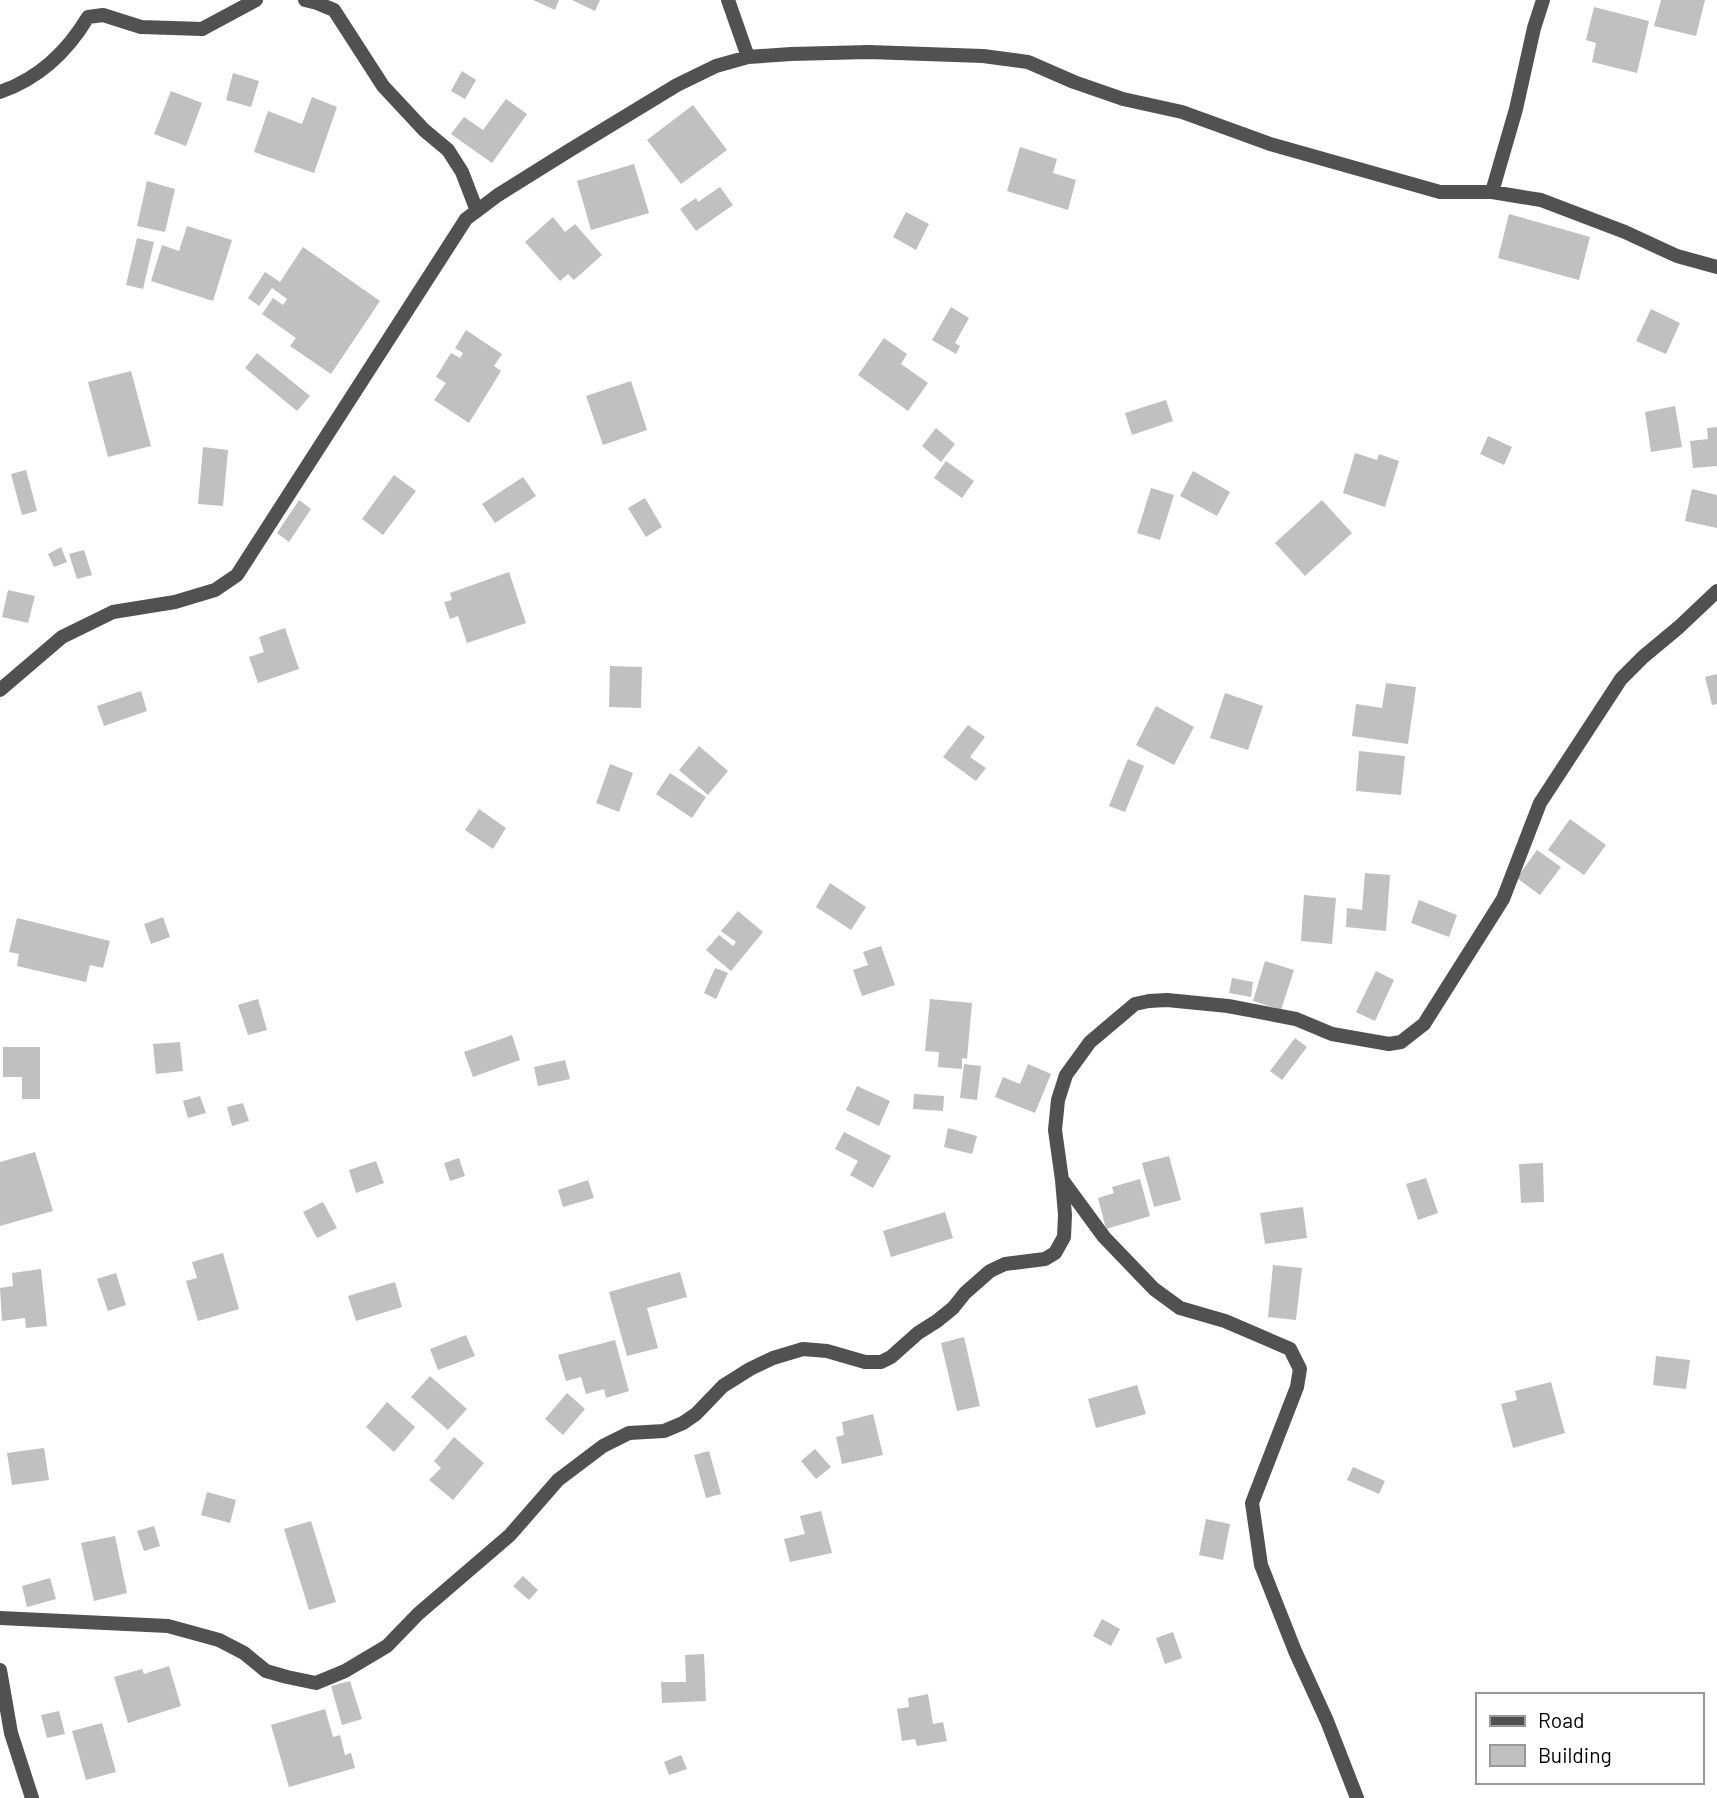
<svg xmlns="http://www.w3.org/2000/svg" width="1717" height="1798" font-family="Barlow,sans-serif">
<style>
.building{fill:#c0c0c0}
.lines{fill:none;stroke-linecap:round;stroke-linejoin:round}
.street{stroke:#515151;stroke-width:14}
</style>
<rect width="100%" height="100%" fill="#fff"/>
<path class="building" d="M533,0H559L555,10Z
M572,0H600L595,11Z
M1661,0H1705L1696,36L1654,26Z
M1594,7L1649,21L1637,73L1592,62L1596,43L1586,40Z
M462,71L476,80L465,99L451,91Z
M233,73L259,81L251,107L226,100Z
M171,91L202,103L186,146L154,134Z
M312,97L337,107L314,173L254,152L268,111L302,124Z
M506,99L527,114L492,163L451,134L464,117L483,130Z
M693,105L727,150L681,184L647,140Z
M1020,147L1057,159L1053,173L1076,180L1068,210L1007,191Z
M634,164L649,213L591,230L577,181Z
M147,181L175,189L165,232L137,226Z
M720,187L733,205L696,231L680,209L696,198L698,202Z
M906,212L929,224L916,250L893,237Z
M1509,214L1590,237L1579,280L1498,258Z
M553,217L565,232L575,224L602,255L574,280L568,274L560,281L525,242Z
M187,226L232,240L213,301L151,281L162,245L179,251Z
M137,238L154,242L143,289L126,285Z
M303,247L380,301L331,374L290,346L296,338L262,314L273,298L283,305L287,299L272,288L259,306L248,298L265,272L280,282Z
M951,307L969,318L955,343L960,346L956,354L932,340Z
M1651,309L1680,323L1666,354L1636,341Z
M466,330L502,354L494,366L501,371L469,423L434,400L446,383L436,377L451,353L460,358L463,353L455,348Z
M884,338L907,354L901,364L928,383L908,411L858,375Z
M257,353L310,396L297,411L245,368Z
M131,371L151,446L108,457L88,382Z
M631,381L647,430L603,445L586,396Z
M1166,400L1173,421L1132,435L1125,413Z
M1675,406L1682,447L1651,452L1645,412Z
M1717,427V466L1693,468L1690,441L1708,439L1707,428Z
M936,428L955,444L941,462L922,446Z
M1488,436L1512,447L1504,465L1480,454Z
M203,447L228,450L223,506L198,504Z
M1355,453L1377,460L1379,454L1399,461L1385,507L1343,493Z
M946,461L974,481L962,498L934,478Z
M26,470L37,511L22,515L11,474Z
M1193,471L1230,492L1217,516L1180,496Z
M394,475L416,491L383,535L362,519Z
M523,477L536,496L495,523L482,504Z
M1151,488L1174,495L1160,540L1137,533Z
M1692,489L1717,495V528L1685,521Z
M645,498L662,527L646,537L628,508Z
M299,500L311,509L289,542L277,533Z
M1322,500L1352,533L1305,576L1275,543Z
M61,547L67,562L54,567L48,554Z
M84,550L92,575L77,579L69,554Z
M509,572L526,623L467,643L458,616L450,619L444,602L452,600L450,593Z
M8,590L35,596L28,623L2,617Z
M285,628L299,669L258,683L249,657L264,652L259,637Z
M610,666L642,667L641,708L609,707Z
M1717,674V704L1712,705L1705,677Z
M1386,683L1416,687L1408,744L1352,736L1356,704L1382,708Z
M141,691L147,711L104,726L97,706Z
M1225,693L1263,706L1248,750L1210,738Z
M1156,706L1194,727L1174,765L1136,745Z
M968,725L985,737L970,757L986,768L976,781L943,757Z
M699,746L728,771L708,795L679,770Z
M1359,751L1405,756L1401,795L1356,791Z
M1128,759L1144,766L1125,812L1109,806Z
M610,764L633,773L619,812L596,803Z
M670,773L706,797L692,818L656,794Z
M479,809L506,828L493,849L465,830Z
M1570,819L1606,845L1584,875L1548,850Z
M1537,850L1561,867L1540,895L1517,878Z
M1365,873L1390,875L1386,931L1346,927L1347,908L1362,910Z
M830,883L866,907L851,930L816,907Z
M1304,895L1336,898L1332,944L1301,941Z
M1419,900L1457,915L1449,937L1411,923Z
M738,911L763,932L731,971L706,950L719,935L733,946L736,942L721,931Z
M163,917L170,937L151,944L144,924Z
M17,918L110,941L103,968L90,965L86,982L17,966L19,954L9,952Z
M881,946L895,985L862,996L853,970L868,965L863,952Z
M1265,961L1294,970L1281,1010L1253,1001Z
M715,968L728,973L716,999L704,993Z
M1376,971L1394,980L1375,1021L1356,1012Z
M1232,978L1253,982L1251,997L1229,993Z
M258,999L267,1030L248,1035L238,1005Z
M930,999L972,1003L967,1059L962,1058V1069L938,1067L939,1052L925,1051Z
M512,1035L520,1060L473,1077L464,1052Z
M1295,1038L1307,1047L1282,1080L1270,1071Z
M180,1042L183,1071L156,1074L153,1044Z
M3,1047H40V1099H22V1077H3Z
M565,1060L570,1079L538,1086L534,1067Z
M964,1064L981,1066L977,1100L960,1098Z
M1028,1064L1051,1074L1035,1113L995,1097L1003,1077L1020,1084Z
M857,1086L890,1101L879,1126L846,1110Z
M914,1094L944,1096L943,1111L913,1109Z
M200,1096L206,1113L188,1118L183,1101Z
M243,1103L249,1121L232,1126L227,1107Z
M948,1128L977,1136L972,1154L944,1147Z
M844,1132L891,1156L873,1188L850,1175L858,1161L835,1149Z
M35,1152L53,1211L0,1226V1162Z
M1169,1156L1181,1200L1154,1207L1142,1163Z
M459,1158L465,1176L450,1181L444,1163Z
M376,1161L384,1183L356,1193L349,1170Z
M1543,1163L1544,1202L1521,1203L1519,1164Z
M1426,1178L1438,1213L1418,1220L1406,1184Z
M1140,1179L1150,1216L1106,1229L1098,1198L1114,1193L1112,1187Z
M588,1180L594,1198L563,1207L558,1190Z
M323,1202L337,1228L317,1238L303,1212Z
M1303,1207L1307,1238L1265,1244L1260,1213Z
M945,1212L953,1238L891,1257L883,1231Z
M223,1253L239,1309L198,1321L186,1281L197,1278L192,1262Z
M1273,1265L1302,1268L1296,1320L1268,1317Z
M41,1269L47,1326L26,1328L25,1318L2,1321L0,1288L13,1286L12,1273Z
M680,1272L687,1297L647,1308L658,1348L627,1356L609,1292Z
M116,1273L126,1305L108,1311L97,1279Z
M395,1282L402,1307L356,1321L348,1296Z
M466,1335L475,1356L438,1370L430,1349Z
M964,1337L980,1406L957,1411L941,1343Z
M615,1340L629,1391L606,1398L604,1389L586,1394L581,1377L566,1381L558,1355Z
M1656,1356L1690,1360L1686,1389L1653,1385Z
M430,1376L467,1409L448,1430L411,1397Z
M1551,1382L1565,1433L1513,1448L1501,1404L1517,1400L1515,1391Z
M1137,1385L1146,1414L1096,1428L1088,1399Z
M567,1393L585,1409L563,1435L545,1419Z
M387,1402L415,1427L394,1452L366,1427Z
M873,1414L883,1455L842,1464L836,1437L844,1435L842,1422Z
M454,1437L484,1463L453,1500L429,1480L441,1468L434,1461Z
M44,1448L49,1480L12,1485L7,1453Z
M815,1449L831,1467L816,1479L801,1461Z
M709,1451L721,1494L706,1498L694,1455Z
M1353,1467L1385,1481L1379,1494L1347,1480Z
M207,1492L236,1500L230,1523L201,1515Z
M821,1511L832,1553L790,1562L784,1539L805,1534L800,1516Z
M1206,1519L1230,1524L1223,1560L1199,1555Z
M311,1521L336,1602L309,1610L284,1529Z
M154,1526L160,1546L144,1551L137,1531Z
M115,1536L127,1593L94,1601L81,1543Z
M523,1576L538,1590L529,1600L513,1586Z
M50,1578L56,1599L27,1607L22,1586Z
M1102,1619L1120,1629L1111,1646L1093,1636Z
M1173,1632L1182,1658L1165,1664L1156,1638Z
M704,1654L706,1701L662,1703L661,1682H686L685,1655Z
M169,1666L181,1706L128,1723L114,1677L142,1669L144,1674Z
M350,1681L362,1719L342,1725L331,1686Z
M928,1694L933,1724L943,1722L947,1741L917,1746L915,1739L902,1741L897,1709L909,1707L908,1698Z
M325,1709L333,1737L340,1735L345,1755L351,1753L355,1768L289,1787L271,1725Z
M59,1711L65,1734L47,1738L41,1715Z
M102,1723L116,1772L86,1780L72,1731Z
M681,1755L687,1769L669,1775L664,1762Z"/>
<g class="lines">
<path class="street" d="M305,0L317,3L334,10L383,86L424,130L448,150L462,172L477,211
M728,0L748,57
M0,92C38,79 67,52 88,17L103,15L141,27L202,29L256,0
M1492,192L1516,109L1534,28L1543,0
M0,690L62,637L113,612L175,602L215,590L237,575L466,219L498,195L570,150L677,85L716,66L748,57L791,54L869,52L983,56L1028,62L1074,82L1123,99L1182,112L1270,144L1440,192H1492L1541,200L1625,232L1677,256L1717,267
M1063,1181L1104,1237L1154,1289L1180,1308L1225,1321L1290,1349L1300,1369L1297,1387L1252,1503L1261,1565L1295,1651L1327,1721L1357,1798
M0,1618L168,1626L219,1640L244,1653L266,1671L287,1677L316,1683L345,1671L387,1646L418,1614L510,1535L558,1480L603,1446L629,1433L664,1431L683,1423L696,1414L723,1386L750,1369L773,1358L803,1349L827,1351L865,1362H881L891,1357L918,1333L937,1321L953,1308L965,1293L990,1271L1005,1264L1045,1259L1055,1253L1064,1237L1065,1215L1062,1180L1055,1130L1058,1100L1066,1075L1090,1042L1135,1004L1149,1001L1167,1000L1228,1006L1296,1019L1332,1034L1389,1044L1401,1042L1424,1024L1503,899L1540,803L1621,679L1643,657L1679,627L1717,591
M0,1670L11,1733L32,1798"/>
</g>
<rect x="1476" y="1693" width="228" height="91" fill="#ffffff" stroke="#999999" stroke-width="2"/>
<rect x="1490" y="1716" width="35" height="10" fill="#515151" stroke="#999999" stroke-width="2"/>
<text x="1538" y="1728" font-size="21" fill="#000000">Road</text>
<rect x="1490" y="1745" width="35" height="21" fill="#c0c0c0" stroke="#999999" stroke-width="2"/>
<text x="1538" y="1763" font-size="21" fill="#000000">Building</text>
</svg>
